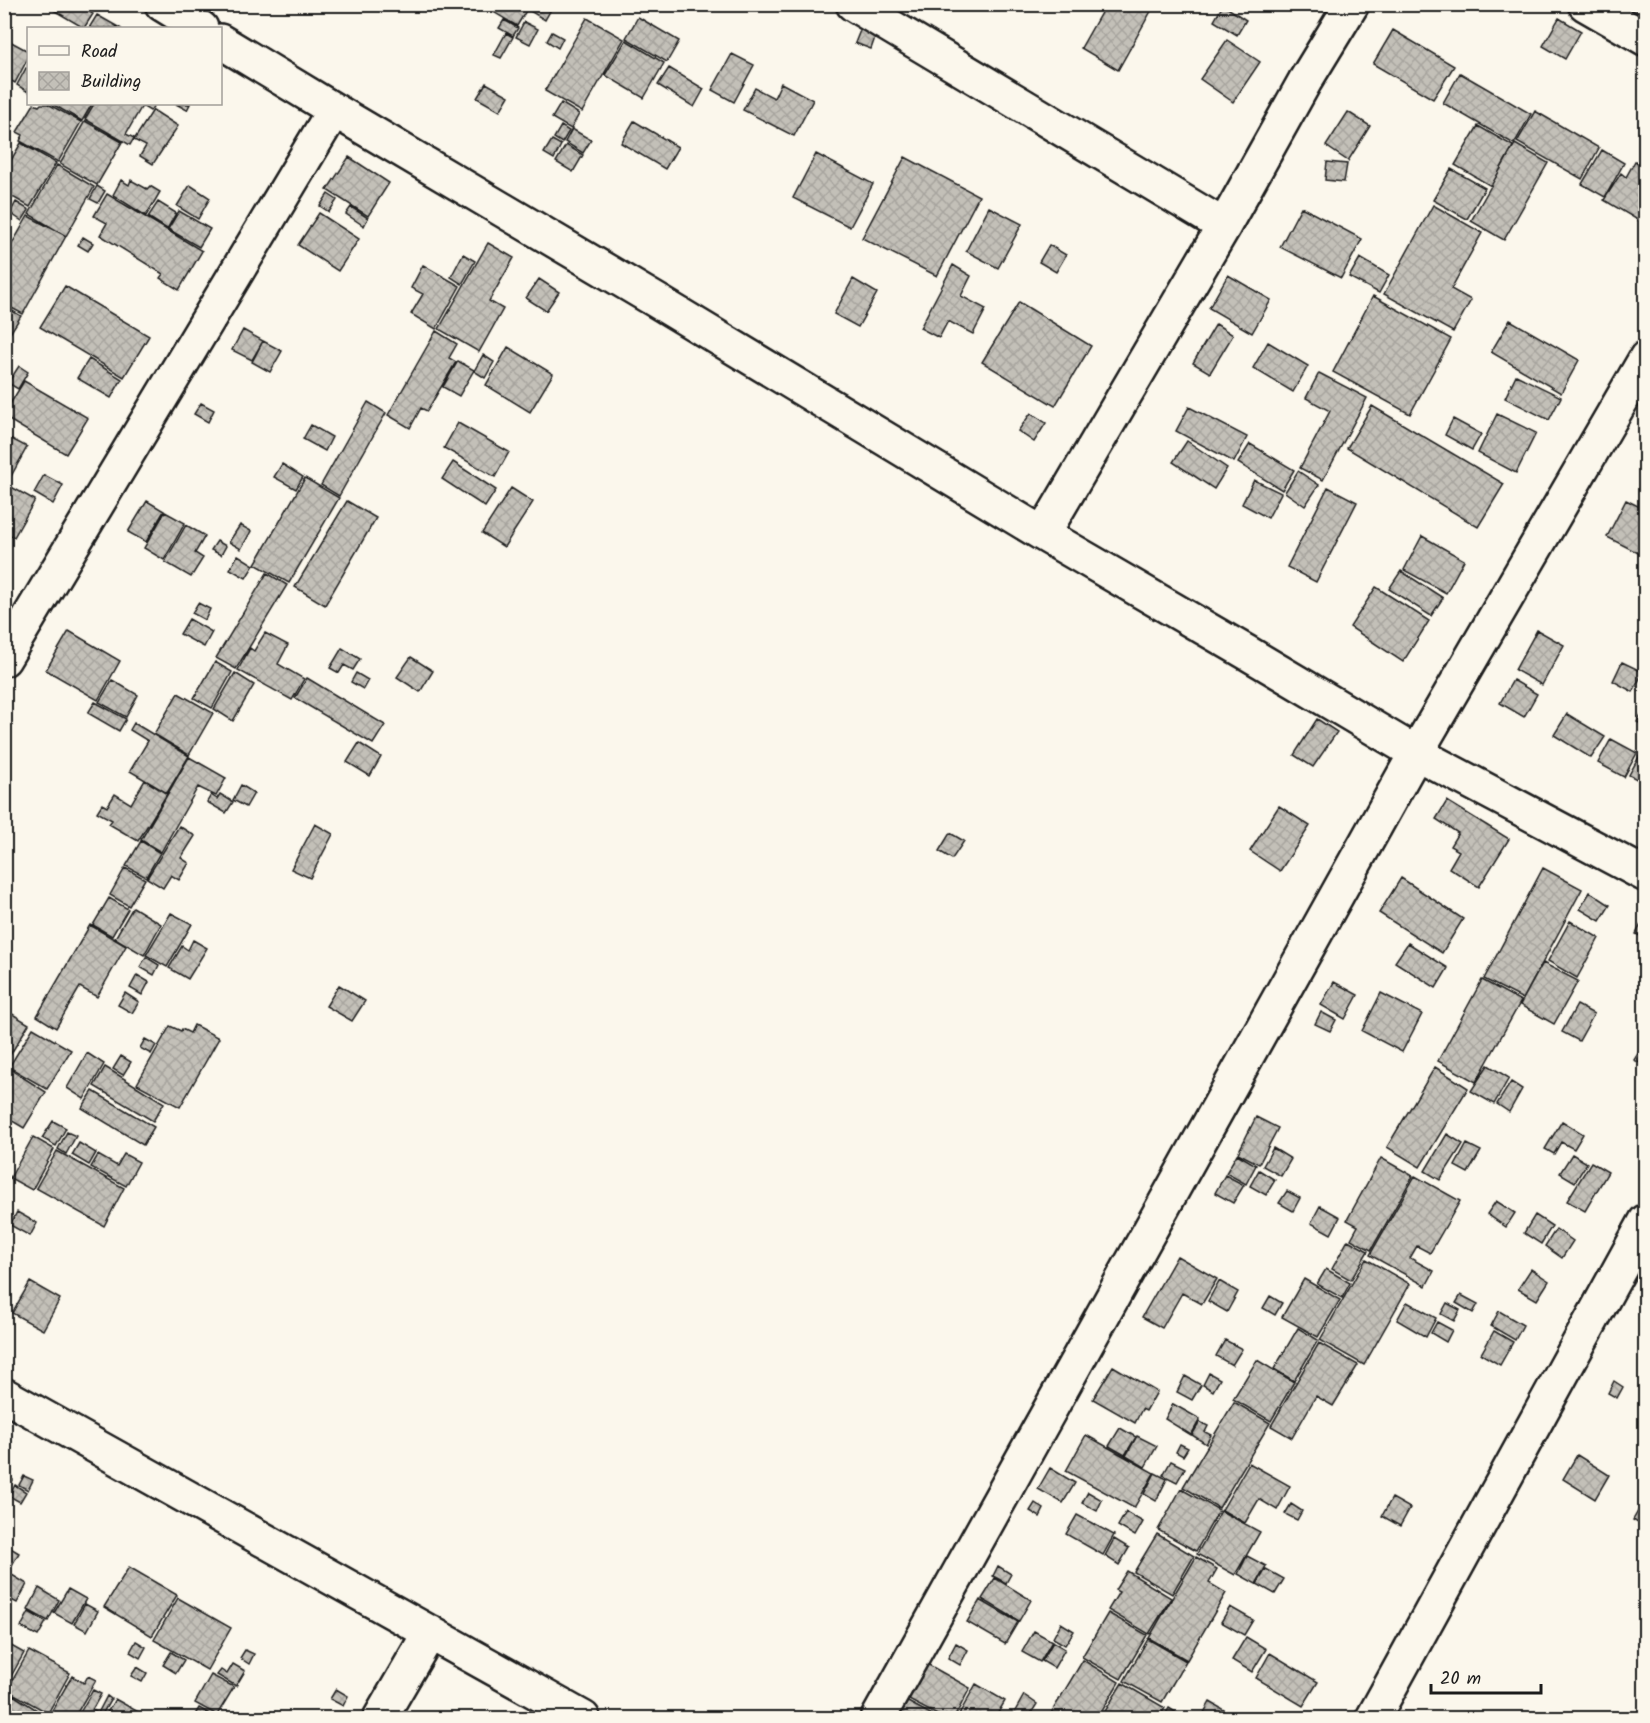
<svg xmlns="http://www.w3.org/2000/svg" width="1650" height="1723" font-family="Kalam,sans-serif">
<style>
.lines{fill:none;stroke-linecap:round;stroke-linejoin:round}
.stream{stroke:#74726e;stroke-width:10}
.building{fill:url(#building-cross-hatch);stroke:#1c1c1c;stroke-width:1.5}
.street-casing{stroke:#1c1c1c;stroke-width:38}
.street{stroke:#fbf7ec;stroke-width:33}
</style>
<defs>
<pattern id="building-cross-hatch" width="8" height="8" patternUnits="userSpaceOnUse" patternTransform="scale(1.5)"><rect width="8" height="8" fill="#c3c0b8"/><path d="M0 0l8 8M0 8l8-8" fill="none" stroke="#a7a49e"/></pattern>
</defs>
<rect width="100%" height="100%" fill="#fbf7ec"/>
<filter id="ink" filterUnits="userSpaceOnUse"><feTurbulence type="fractalNoise" baseFrequency=".0167" numOctaves="2"/><feDisplacementMap in="SourceGraphic" scale="12" xChannelSelector="R" yChannelSelector="G"/><feConvolveMatrix kernelMatrix="1 2 1 2 8 2 1 2 1" color-interpolation-filters="sRGB"/></filter>
<g filter="url(#ink)">
<g class="lines">
<path class="stream" d="M1629,4L1646,14"/>
</g>
<path class="building" d="M43,4H77L93,14L84,28Z
M480,4H530L517,26Z
M534,4H554L545,20L530,11Z
M1106,4H1155L1118,70L1081,48Z
M1223,5L1246,20L1237,35L1214,21Z
M97,15L120,28H89Z
M638,17L679,41L667,62L626,38Z
M587,18L624,39L582,112L545,91Z
M1559,18L1581,31L1565,59L1543,46Z
M504,20L518,28L513,36L499,28Z
M524,22L538,29L530,44L516,37Z
M863,23L878,29L871,49L855,43Z
M1393,30L1454,66L1433,99L1373,64Z
M552,32L563,38L558,48L547,41Z
M506,33L513,37L501,58L494,55Z
M4,38L28,51V58L15,83L4,77Z
M626,40L664,63L644,98L605,75Z
M1227,40L1260,62L1233,102L1200,79Z
M732,54L754,65L734,102L712,90Z
M26,68L28,69V92L17,85Z
M669,68L704,89L694,107L658,85Z
M1460,73L1531,114L1514,144L1443,103Z
M486,83L509,96L500,111L477,98Z
M781,83L813,100L794,136L743,110L755,88L774,98Z
M561,103L579,114L571,129L552,118Z
M34,104L39,106L41,104H48L81,122L58,162L20,141L23,135L17,132Z
M52,104H92L82,121Z
M94,104H155L150,111L142,106L126,134L134,138L130,145L85,119Z
M176,104H190L187,110Z
M153,110L178,126L153,164L140,156L146,146L134,140Z
M1535,111L1599,148L1582,179L1517,142Z
M1348,112L1370,126L1348,161L1326,146Z
M85,121L122,142L97,185L60,164Z
M634,121L678,147L665,169L621,143Z
M561,126L569,131L562,143L554,138Z
M1478,126L1513,146L1491,186L1455,165Z
M572,129L591,140L583,153L565,142Z
M552,140L561,145L554,159L544,153Z
M21,143L56,163L30,207L4,192V172Z
M1515,144L1548,163L1504,240L1471,221Z
M566,145L583,155L573,172L556,162Z
M1602,150L1624,163L1605,197L1582,184Z
M816,154L873,184L850,227L793,198Z
M349,157L389,183L368,216L327,190Z
M905,157L979,196L937,276L862,238Z
M1635,161L1646,168V225L1604,200L1621,173L1626,177Z
M1327,162L1347,164L1344,182L1325,180Z
M57,165L94,187L66,236L29,214Z
M1451,169L1485,188L1467,219L1433,200Z
M121,180L129,185L131,180L147,189L150,186L160,192L146,216L113,195Z
M190,185L210,198L198,219L177,206Z
M97,186L105,191L98,203L90,199Z
M107,194L202,251L179,290L160,278L163,274L100,235L107,223L94,216Z
M328,194L337,200L329,212L320,206Z
M16,202L29,210L22,221L10,213Z
M158,202L176,213L167,229L148,217Z
M1433,205L1482,233L1451,289L1471,300L1453,332L1384,294Z
M351,207L368,218L364,226L346,214Z
M989,207L1022,224L998,268L966,251Z
M1301,207L1362,239L1341,278L1280,247Z
M179,211L210,229L199,247L168,229Z
M319,213L359,239L338,271L298,245Z
M28,216L66,236L23,314L4,304V258Z
M83,237L93,243L88,251L78,245Z
M488,243L514,258L489,301L503,309L479,352L439,329Z
M1049,245L1066,255L1056,272L1039,262Z
M463,254L475,261L462,284L451,277Z
M1360,258L1389,275L1379,293L1349,277Z
M423,265L460,286L436,329L411,314L423,294L411,288Z
M953,265L971,276L961,296L986,309L973,334L948,321L939,338L920,328Z
M1228,275L1271,300L1252,333L1209,308Z
M539,279L559,292L546,311L526,298Z
M853,279L877,293L858,327L834,314Z
M65,286L149,336L124,377L40,327Z
M1373,296L1451,339L1410,414L1333,372Z
M1019,302L1091,346L1055,406L982,362Z
M4,306L21,316L4,343Z
M1510,320L1579,360L1561,393L1491,352Z
M1216,324L1233,335L1210,373L1193,363Z
M243,330L263,341L252,360L232,350Z
M436,331L457,344L449,358L456,362L427,411L421,408L410,428L388,415Z
M263,341L282,351L270,372L252,362Z
M1268,342L1308,366L1293,392L1253,368Z
M508,347L553,374L530,412L486,385Z
M483,355L494,362L485,378L474,371Z
M89,359L122,379L111,398L77,378Z
M458,361L474,370L459,396L443,387Z
M19,366L28,372L18,389L8,383Z
M1319,373L1367,398L1323,480L1300,468L1330,411L1306,398Z
M1516,375L1561,397L1549,420L1505,398Z
M24,381L88,418L66,454L4,417V414Z
M4,397L10,400L4,410Z
M368,402L386,413L339,496L321,485Z
M201,403L214,410L208,422L194,414Z
M1372,406L1504,484L1478,527L1347,448Z
M1189,407L1247,437L1234,462L1176,431Z
M1031,413L1046,423L1034,442L1018,431Z
M1497,414L1536,433L1516,473L1478,453Z
M1453,419L1481,434L1472,450L1445,435Z
M458,423L509,452L495,477L444,448Z
M311,425L332,437L325,451L303,439Z
M4,435L27,447L10,478L4,475Z
M1187,441L1227,468L1214,489L1173,462Z
M1250,444L1294,470L1282,490L1238,463Z
M453,462L496,490L485,507L442,479Z
M282,464L303,477L296,489L274,477Z
M1298,471L1319,485L1305,506L1285,492Z
M44,475L63,485L53,504L34,493Z
M305,478L339,498L289,583L255,564Z
M1254,480L1281,493L1268,518L1242,504Z
M4,483L35,500L14,537L4,532Z
M1328,487L1357,502L1316,582L1287,567Z
M511,488L533,502L504,547L482,533Z
M1626,500L1646,510V557L1607,537Z
M147,501L164,511L146,542L128,532Z
M347,501L376,518L325,605L295,587Z
M165,512L185,523L164,560L144,548Z
M186,525L205,536L195,553L203,558L191,577L165,562Z
M240,525L251,531L241,549L229,542Z
M1422,536L1464,560L1446,593L1404,570Z
M217,541L226,546L221,555L211,550Z
M238,555L254,565L246,578L230,569Z
M1401,571L1443,598L1431,616L1389,589Z
M267,573L287,585L236,669L216,658Z
M1376,587L1429,621L1403,662L1350,627Z
M198,603L210,609L205,620L192,613Z
M189,619L212,632L204,647L180,634Z
M1537,630L1564,645L1542,685L1515,670Z
M69,631L120,661L98,700L46,670Z
M265,633L288,645L278,664L304,679L292,700L238,670L250,648L254,651Z
M342,648L360,659L353,670L344,665L339,673L330,668Z
M411,657L433,671L420,692L397,677Z
M215,662L232,672L212,708L194,698Z
M1622,662L1643,672L1633,692L1613,681Z
M235,673L254,685L233,721L214,709Z
M356,673L368,680L363,689L351,682Z
M307,678L385,725L373,744L295,698Z
M112,680L138,695L126,717L99,702Z
M1513,680L1537,694L1524,717L1500,703Z
M178,693L213,713L189,755L154,734Z
M95,702L126,719L119,731L88,713Z
M1646,705V727L1637,722Z
M1567,714L1605,737L1591,758L1554,735Z
M1317,719L1337,732L1313,767L1294,755Z
M134,723L189,756L167,793L130,771L148,741L130,730Z
M1611,739L1637,753L1624,777L1598,763Z
M359,743L381,757L370,776L347,762Z
M1646,744V784L1629,775Z
M189,757L226,778L216,796L198,787L161,852L141,840Z
M145,780L167,794L138,841L109,824L112,820L97,812L102,804L107,807L115,794L131,804Z
M241,785L254,793L246,807L233,800Z
M220,794L233,802L226,813L207,802L211,795L217,799Z
M1447,801L1509,839L1479,887L1449,868L1459,851L1450,846L1458,833L1436,819Z
M1279,806L1310,826L1280,871L1250,851Z
M315,824L333,834L310,878L291,869Z
M179,826L195,836L181,858L189,863L179,880L171,875L163,888L147,878Z
M950,833L964,841L952,859L939,851Z
M141,841L160,853L146,877L126,866Z
M125,868L145,879L129,906L110,895Z
M1543,868L1582,889L1523,999L1484,979Z
M1401,878L1463,919L1442,953L1379,913Z
M1590,892L1610,905L1600,921L1580,909Z
M109,898L128,909L112,936L93,925Z
M133,907L161,924L144,955L115,938Z
M171,913L192,924L167,967L146,955Z
M1646,915V939L1636,934Z
M1570,921L1599,938L1577,978L1548,961Z
M90,925L126,946L97,997L80,987L56,1028L37,1016Z
M193,940L207,948L188,979L169,968L182,946L188,950Z
M1408,943L1448,968L1436,988L1395,962Z
M146,957L159,965L154,975L140,967Z
M1543,963L1578,981L1554,1024L1520,1005Z
M137,975L149,982L142,995L130,988Z
M1482,980L1521,1001L1476,1082L1438,1061Z
M1334,982L1358,995L1345,1019L1321,1005Z
M339,985L365,1001L352,1021L326,1006Z
M125,993L139,1002L132,1013L118,1005Z
M1381,993L1422,1014L1402,1052L1362,1031Z
M1577,1005L1594,1014L1579,1041L1562,1032Z
M4,1009L29,1024L4,1065Z
M1321,1012L1336,1020L1330,1031L1315,1024Z
M194,1025L219,1038L180,1107L137,1084L170,1026L181,1031L182,1029L190,1033Z
M33,1028L71,1050L47,1089L9,1067Z
M145,1039L156,1045L151,1054L140,1048Z
M1646,1041V1066L1634,1060Z
M87,1053L104,1064L84,1099L67,1088Z
M121,1056L131,1062L123,1075L113,1069Z
M1488,1065L1509,1078L1494,1104L1471,1091Z
M105,1067L164,1103L153,1121L94,1086Z
M1435,1067L1468,1088L1420,1167L1387,1147Z
M8,1068L46,1092L24,1128L4,1116V1074Z
M1511,1082L1522,1089L1509,1112L1497,1104Z
M93,1091L154,1127L143,1145L82,1108Z
M1256,1117L1278,1128L1259,1164L1238,1153Z
M53,1121L66,1128L56,1146L42,1138Z
M1562,1121L1583,1134L1574,1149L1561,1142L1554,1154L1545,1149Z
M67,1132L76,1136L66,1154L58,1149Z
M1447,1134L1463,1144L1440,1180L1425,1171Z
M33,1137L54,1149L32,1190L10,1178Z
M79,1143L96,1153L89,1165L72,1155Z
M1467,1144L1481,1151L1468,1173L1455,1166Z
M1273,1148L1291,1159L1281,1176L1263,1166Z
M57,1151L124,1188L104,1226L36,1188Z
M124,1154L139,1162L126,1186L91,1167L98,1155L117,1166Z
M1237,1154L1256,1165L1246,1184L1226,1173Z
M1572,1154L1587,1163L1575,1182L1560,1173Z
M1381,1158L1413,1176L1371,1250L1351,1239L1358,1226L1347,1220Z
M1591,1162L1608,1172L1585,1211L1567,1201Z
M1259,1170L1275,1180L1266,1195L1250,1186Z
M1225,1175L1244,1185L1233,1203L1215,1193Z
M1415,1176L1460,1201L1430,1253L1417,1246L1410,1258L1434,1271L1426,1286L1370,1255Z
M1287,1191L1300,1198L1293,1211L1279,1203Z
M1496,1201L1515,1213L1506,1227L1487,1214Z
M1320,1206L1340,1217L1331,1234L1311,1223Z
M17,1212L37,1223L30,1236L10,1225Z
M1535,1215L1552,1226L1541,1244L1524,1233Z
M1556,1229L1573,1241L1562,1258L1545,1246Z
M1348,1240L1368,1251L1351,1280L1332,1269Z
M1177,1256L1217,1279L1202,1304L1182,1293L1162,1328L1142,1317Z
M1366,1259L1410,1284L1364,1365L1320,1340Z
M1326,1269L1350,1283L1342,1298L1317,1284Z
M1531,1269L1549,1281L1537,1300L1518,1289Z
M1304,1279L1340,1300L1318,1337L1282,1317Z
M1219,1281L1238,1292L1227,1312L1208,1301Z
M30,1282L60,1299L43,1330L12,1313Z
M1461,1295L1478,1304L1473,1313L1456,1303Z
M1270,1296L1282,1303L1275,1315L1263,1308Z
M1407,1302L1436,1318L1426,1337L1397,1320Z
M1447,1303L1460,1310L1454,1321L1441,1314Z
M1499,1311L1523,1325L1515,1340L1491,1326Z
M1437,1322L1452,1330L1446,1342L1431,1333Z
M1298,1328L1318,1340L1294,1381L1274,1369Z
M1494,1331L1513,1342L1500,1365L1481,1354Z
M1225,1340L1242,1349L1232,1365L1216,1356Z
M1319,1343L1358,1365L1333,1406L1316,1396L1292,1438L1271,1426Z
M1257,1360L1294,1382L1271,1421L1233,1399Z
M1113,1366L1157,1392L1146,1411L1142,1409L1135,1423L1093,1399Z
M1209,1373L1220,1379L1213,1391L1203,1385Z
M1185,1376L1201,1385L1192,1400L1177,1392Z
M1614,1381L1623,1387L1617,1398L1608,1393Z
M1234,1402L1270,1423L1219,1508L1183,1487Z
M1173,1404L1200,1419L1191,1435L1165,1419Z
M1200,1422L1208,1426L1205,1432L1211,1435L1206,1444L1192,1435Z
M1120,1428L1136,1437L1125,1455L1109,1446Z
M1086,1435L1154,1473L1134,1508L1066,1471Z
M1137,1436L1157,1446L1145,1467L1126,1456Z
M1180,1444L1188,1448L1183,1456L1176,1452Z
M1577,1455L1609,1475L1595,1499L1563,1479Z
M1171,1461L1185,1468L1177,1482L1163,1475Z
M1249,1463L1290,1486L1277,1510L1259,1499L1245,1523L1222,1510Z
M1050,1468L1075,1483L1063,1503L1038,1489Z
M1155,1473L1167,1479L1156,1501L1144,1494Z
M4,1475L13,1480L4,1496Z
M24,1476L33,1480L28,1490L19,1485Z
M15,1485L26,1492L20,1502L9,1496Z
M1181,1489L1219,1510L1196,1551L1158,1530Z
M1088,1492L1102,1500L1097,1511L1082,1503Z
M1392,1498L1410,1508L1400,1526L1382,1516Z
M1035,1503L1044,1509L1040,1517L1030,1511Z
M1291,1504L1302,1511L1297,1520L1285,1514Z
M1641,1506L1646,1509V1522L1643,1526L1633,1520Z
M1221,1511L1260,1532L1235,1575L1197,1554Z
M1126,1512L1143,1522L1135,1536L1118,1526Z
M1077,1515L1114,1535L1103,1555L1066,1534Z
M1157,1534L1194,1556L1172,1594L1134,1572Z
M1114,1539L1129,1548L1119,1565L1105,1556Z
M4,1544L19,1553L9,1570L4,1568Z
M1247,1556L1266,1566L1256,1584L1238,1574Z
M1196,1557L1217,1569L1209,1583L1226,1593L1187,1660L1149,1638Z
M998,1566L1011,1574L1006,1583L993,1576Z
M129,1567L177,1595L152,1636L104,1607Z
M1266,1569L1284,1579L1275,1594L1257,1584Z
M1127,1571L1171,1598L1149,1634L1108,1610L1119,1592L1115,1590Z
M7,1572L27,1584L17,1603L4,1596V1577Z
M995,1578L1031,1600L1019,1621L982,1599Z
M39,1588L59,1600L48,1621L28,1610Z
M68,1589L86,1599L72,1623L54,1613Z
M178,1598L231,1628L207,1670L154,1640Z
M980,1600L1018,1622L1005,1644L967,1622Z
M85,1604L98,1611L87,1631L74,1624Z
M1230,1607L1253,1620L1244,1635L1221,1622Z
M29,1612L46,1622L38,1636L21,1627Z
M1108,1613L1147,1635L1121,1679L1082,1657Z
M1061,1623L1074,1631L1065,1645L1053,1638Z
M1034,1631L1052,1641L1040,1662L1022,1652Z
M1246,1637L1266,1649L1252,1672L1232,1660Z
M1148,1639L1186,1661L1162,1702L1124,1681Z
M136,1641L146,1647L140,1658L130,1652Z
M4,1642L24,1653L5,1687H4Z
M1053,1642L1065,1649L1054,1668L1042,1661Z
M956,1643L968,1650L960,1665L948,1658Z
M245,1650L254,1654L249,1664L240,1658Z
M29,1651L70,1673L48,1713L7,1690Z
M171,1652L184,1660L176,1673L163,1665Z
M1270,1653L1318,1682L1303,1706L1256,1678Z
M1083,1660L1119,1682L1098,1718H1048Z
M233,1664L245,1671L236,1686L217,1675L221,1670L227,1674Z
M927,1664L970,1688L954,1718H943L907,1699Z
M137,1667L147,1673L142,1682L131,1676Z
M211,1675L234,1687L217,1715L195,1703Z
M72,1676L84,1683L88,1676L96,1680L74,1718H58L50,1714Z
M1122,1683L1165,1708L1159,1718H1101Z
M976,1684L1005,1701L995,1718H957Z
M336,1689L348,1696L343,1706L330,1699Z
M5,1690L45,1715L43,1718H4Z
M93,1690L101,1694L92,1710L98,1713L107,1696L111,1699L100,1718H77Z
M1024,1695L1037,1704L1028,1718H1022L1014,1713Z
M115,1699L149,1718H104Z
M906,1701L938,1718H901L898,1717Z
M1210,1702L1224,1710L1219,1718H1201Z
M199,1708L215,1717V1718H193Z
M1169,1708L1180,1715L1178,1718H1170L1165,1715Z"/>
<g class="lines">
<g class="street-casing">
<path id="street" d="M162,4L201,28
M853,4L1224,226
M1585,4L1646,39
M220,41L334,110L657,301L1043,534L1246,652L1416,753L1646,875
M1043,534L1224,226L1305,81L1352,4
M4,659L334,110
M4,1395L583,1718
M380,1718L430,1632
M878,1718L1416,753L1646,358
M1373,1718L1646,1221"/>
</g>
<use href="#street" class="street"/>
</g>
</g>
<rect width="1650" height="1723" fill="none" stroke="#fbf7ec" stroke-width="24"/>
<rect x="12" y="12" width="1626" height="1699" fill="none" stroke="#1c1c1c" stroke-width="2" filter="url(#ink)"/>
<rect x="27" y="27" width="195" height="78" fill="#fbf7ec" stroke="#a29f99" stroke-width="1.5"/>
<rect x="39" y="46" width="30" height="9" fill="#fbf7ec" stroke="#a29f99" stroke-width="1.5"/>
<text x="81" y="57" font-size="18" fill="#1c1c1c">Road</text>
<rect x="39" y="72" width="30" height="18" fill="url(#building-cross-hatch)" stroke="#a29f99" stroke-width="1.5"/>
<text x="81" y="87" font-size="18" fill="#1c1c1c">Building</text>
<path d="M1431 1684v9h110v-9" fill="none" stroke="#1c1c1c" stroke-width="3"/>
<text x="1440" y="1684" font-size="18" fill="#1c1c1c" stroke="#fbf7ec" stroke-width="4.5" paint-order="stroke">20 m</text>
</svg>
